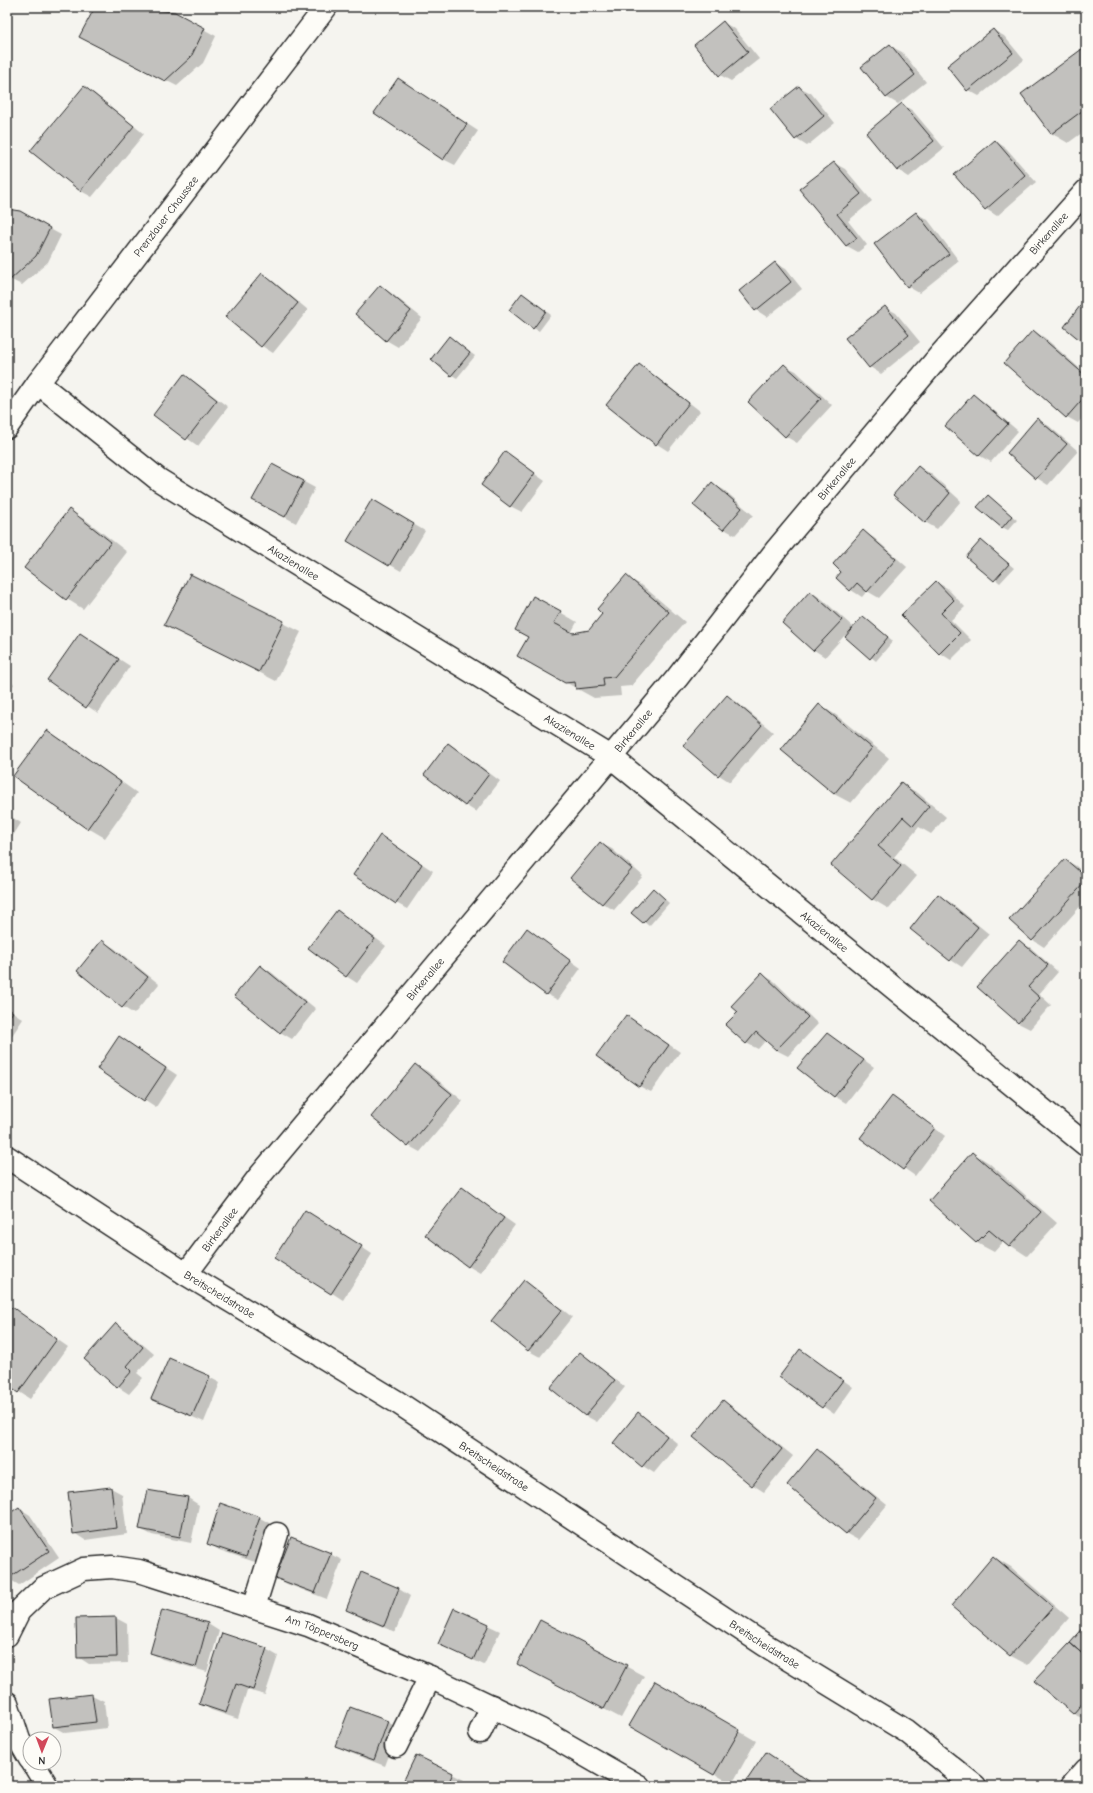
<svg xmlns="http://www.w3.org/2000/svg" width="1093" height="1793" font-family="'Comic Neue',sans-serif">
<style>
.shadow{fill:#0003}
.building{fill:#c2c1be;stroke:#2b2b2b}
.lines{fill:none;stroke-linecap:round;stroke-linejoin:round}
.minor-casing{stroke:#2b2b2b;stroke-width:25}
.major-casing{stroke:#2b2b2b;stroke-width:25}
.minor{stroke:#fdfcf7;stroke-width:22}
.major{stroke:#fdfcf7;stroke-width:22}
.labels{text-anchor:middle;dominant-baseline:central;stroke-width:3;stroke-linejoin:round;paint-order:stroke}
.street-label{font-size:11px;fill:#2b2b2b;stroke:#fdfcf7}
</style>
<rect width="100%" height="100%" fill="#f5f4ef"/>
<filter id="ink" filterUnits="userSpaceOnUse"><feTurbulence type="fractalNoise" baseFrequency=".025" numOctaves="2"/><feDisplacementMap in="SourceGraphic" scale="8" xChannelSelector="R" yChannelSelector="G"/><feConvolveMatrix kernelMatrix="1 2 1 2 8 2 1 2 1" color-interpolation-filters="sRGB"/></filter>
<g filter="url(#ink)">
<path class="shadow" d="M96,7H123L174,13L216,36L203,63L177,86L92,43Z
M910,7H928L920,13Z
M724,23L735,29L759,59L731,81L720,75Z
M993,30L1004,36L1024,60L979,96L968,90Z
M890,46L902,52L926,82L898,104L886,97Z
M1086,47V130L1068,143L1051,133Z
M398,79L478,131L455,165L443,159Z
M84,87L95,94L144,134L92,197L81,191L32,151Z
M799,87L811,93L835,123L807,146L796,139Z
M902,104L913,111L944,148L909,177L898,170Z
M995,141L1006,148L1036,182L997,216L986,209Z
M834,163L845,169L872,201L848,221L867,245L858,252L847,246L801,189Z
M7,210L19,212L61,235L48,262L22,285L7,278Z
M916,213L928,220L959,261L919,293L907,286Z
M775,263L786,269L802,289L767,317L756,310Z
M262,275L273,281L308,310L273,353L262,346L226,317Z
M380,286L391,293L422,318L398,347L386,340Z
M523,294L551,315L539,331L533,328Z
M885,307L896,313L920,342L881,374L870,367Z
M1034,331L1045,338L1086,374V414L1078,423L1067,417Z
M449,337L475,356L457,378L452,375Z
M639,365L650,372L700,411L668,451L657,444L608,405Z
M784,365L796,371L832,405L797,443L785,436Z
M184,375L195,382L228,407L198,446L154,415Z
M973,395L984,402L1018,431L991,462L980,456L946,426Z
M1038,420L1049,426L1078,451L1048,485L1037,478L1008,453Z
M505,453L545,481L522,512L510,506Z
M918,467L930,473L961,501L937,529L925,522Z
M304,482L315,488L296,523L265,506Z
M712,484L724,490L753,515L735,535L724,529Z
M988,496L1017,520L1008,530L1002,527Z
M372,500L425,531L401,571L349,541Z
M69,511L86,520L127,552L83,609L67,599Z
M863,531L874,538L907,567L879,598L867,591L862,597L851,590L843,572Z
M981,541L1014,568L1000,583L968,557Z
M190,576L301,632L276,681L166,624Z
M626,577L643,586L685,622L631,686L620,687L621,696L594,698L518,656L560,612L577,622L571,633L589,631L604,614Z
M936,582L947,588L965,607L951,620L971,640L951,660L940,653Z
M811,592L822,599L854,628L863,617L893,641L876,661L845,635L825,657L814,650Z
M80,634L130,666L98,713L48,680Z
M7,679L14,684L7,694Z
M727,696L738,703L773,732L730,782L719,775L684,746Z
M819,705L836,715L889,758L851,803L834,794L782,750Z
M47,731L64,741L137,793L105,838L88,828L15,776Z
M449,744L460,751L500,781L476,812L465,805Z
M901,784L918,793L946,817L931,834L919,827L894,857L917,876L889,909L872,899L832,865Z
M7,814L21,823L7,845Z
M391,843L433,871L407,909L396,903Z
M600,843L612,849L643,876L614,910L602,903Z
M1065,860L1076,866L1086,875V900L1044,947L1033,940Z
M658,893L669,903L649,926L633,913Z
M939,896L950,902L989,934L962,967L951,960L912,929Z
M338,911L349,918L386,946L357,983L346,976Z
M527,930L581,968L558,1000L546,994Z
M102,941L114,948L159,984L134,1014L123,1007L78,971Z
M1020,942L1031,948L1058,972L1039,994L1051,1005L1030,1029L1018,1023Z
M260,966L271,972L316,1009L292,1039L280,1032Z
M762,975L774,981L818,1024L788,1056L776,1050L766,1040L758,1049L746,1043L739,1012Z
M7,1008L23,1019L7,1043Z
M627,1016L680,1052L651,1092L639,1086Z
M827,1034L874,1067L846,1103L834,1096Z
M130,1044L177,1075L156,1107L98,1069Z
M415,1065L427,1071L463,1101L420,1152L409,1146Z
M892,1097L903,1104L945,1136L915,1176L861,1138Z
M973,1153L989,1163L1057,1223L1027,1256L1004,1241L994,1252L977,1243L930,1201Z
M462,1188L515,1225L480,1273L468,1266Z
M317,1218L372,1254L343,1300L276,1257Z
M524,1281L535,1288L572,1317L540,1357L529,1351L492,1321Z
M12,1308L68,1347L30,1399L7,1384V1315Z
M116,1325L127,1331L154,1354L137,1373L143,1378L129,1394L118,1387L85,1359Z
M800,1350L853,1387L834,1414L781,1377Z
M580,1353L591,1360L625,1387L597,1422L586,1416L552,1388Z
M209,1377L220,1383L204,1422L152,1399Z
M723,1402L734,1408L793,1456L764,1492L753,1485Z
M638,1414L649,1420L678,1444L654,1473L643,1466L614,1443Z
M7,1421L11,1423L7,1429Z
M817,1450L828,1457L887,1505L858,1540L847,1534L788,1485Z
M111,1488L122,1494L127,1534L85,1540L74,1533Z
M188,1498L199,1505L191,1543L152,1535L140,1529Z
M19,1508L30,1515L59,1558L19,1585L7,1578V1516Z
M260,1518L271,1524L258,1563L219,1550L208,1543Z
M330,1554L342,1560L327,1599L287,1584L276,1577Z
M994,1557L1011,1567L1069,1618L1028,1665L1011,1656L953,1606Z
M362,1574L399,1589L410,1596L395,1632L358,1616L347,1610Z
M454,1609L500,1631L484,1665L439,1644Z
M163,1611L208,1624L219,1631L207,1672L162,1659L151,1653Z
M116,1618L127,1624L128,1663L89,1664L78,1657Z
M541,1621L644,1676L621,1718L518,1664Z
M1086,1627V1718L1085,1719L1074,1713Z
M266,1649L278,1656L265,1695L247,1690L238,1719L211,1710L200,1703Z
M655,1682L756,1741L732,1784L630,1725Z
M92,1695L104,1701L107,1728L65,1733L54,1727L50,1700Z
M350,1709L388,1722L399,1729L385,1766L348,1752L337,1746Z
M767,1754L784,1763L817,1786H745Z
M416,1756L464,1780L461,1786H402Z
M7,1773L15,1786H7Z"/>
<path class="building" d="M95,7H132L175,12L205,28L191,57L165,81L79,37Z
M723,21L748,52L719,76L694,45Z
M993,29L1013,53L967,91L947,66Z
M890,44L915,75L886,98L861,67Z
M1086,46V108L1051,134L1021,94Z
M398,78L467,124L443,160L374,113Z
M84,86L134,126L80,191L30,151Z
M799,86L824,116L795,140L770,109Z
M902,103L934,141L897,171L866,133Z
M995,140L1025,175L985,210L954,175Z
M834,162L861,194L837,214L857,238L846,246L799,189Z
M7,209L20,211L50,228L36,256L10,280L7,278Z
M916,212L949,254L907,287L874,244Z
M775,262L791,282L755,311L739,291Z
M262,273L298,303L261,347L225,317Z
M380,285L411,311L386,341L355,314Z
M522,293L546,311L533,329L509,310Z
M1086,298V345L1064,327Z
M885,306L909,335L869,368L845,338Z
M1033,330L1086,376V395L1066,418L1004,363Z
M449,336L470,353L451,376L431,359Z
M639,364L689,403L656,445L606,405Z
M784,364L821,398L785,437L748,402Z
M184,374L217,400L186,440L153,415Z
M973,394L1008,424L979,456L945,426Z
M1037,418L1067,444L1036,479L1007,453Z
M505,451L535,473L510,507L481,485Z
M272,464L304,481L285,517L252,500Z
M918,466L950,493L925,523L893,495Z
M712,482L742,508L723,530L693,505Z
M988,495L1012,516L1002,528L977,507Z
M372,499L414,524L389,566L347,541Z
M69,509L111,542L66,600L24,568Z
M863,530L896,559L867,592L857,583L850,591L836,578L841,572L833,564Z
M981,540L1009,564L994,581L966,557Z
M190,574L284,621L259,672L164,625Z
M626,575L669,612L614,677L603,678L604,686L576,689L575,682L565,683L517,656L528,637L515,630L533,596L561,611L554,623L573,633L589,630L602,614L597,609Z
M936,581L954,600L941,613L960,633L939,654L901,615Z
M810,591L842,620L813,651L782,623Z
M863,616L888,637L870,659L845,637Z
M80,633L119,659L86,708L47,680Z
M727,695L762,725L718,776L683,746Z
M819,704L872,748L834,794L781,750Z
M47,730L121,782L87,829L13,776Z
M448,743L489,774L465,806L424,775Z
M901,782L929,806L913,826L903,817L878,846L901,866L872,900L831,865Z
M380,835L422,864L396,904L353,875Z
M600,842L632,869L602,904L570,878Z
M1065,859L1086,877V881L1032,941L1009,920Z
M653,888L665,899L643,923L631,913Z
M938,894L978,927L950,961L910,929Z
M337,910L375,939L346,977L308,948Z
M527,928L571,961L546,995L502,962Z
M102,940L148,977L122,1008L77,971Z
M1019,940L1048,965L1028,987L1040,998L1018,1023L977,987Z
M260,965L305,1002L280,1033L234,996Z
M762,973L808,1017L776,1050L756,1032L746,1044L725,1025L738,1012L731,1006Z
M7,1008L13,1012L7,1020Z
M626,1015L669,1045L639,1087L596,1056Z
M827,1033L864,1060L834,1097L797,1068Z
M119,1036L166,1068L144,1101L97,1069Z
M415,1064L452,1094L408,1147L371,1117Z
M892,1096L935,1128L903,1170L860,1138Z
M972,1152L1041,1212L1009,1247L989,1230L976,1243L929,1201Z
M462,1187L504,1218L468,1267L425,1235Z
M305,1210L362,1246L331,1294L274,1258Z
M524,1280L562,1310L528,1351L491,1321Z
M12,1307L57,1339L18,1393L7,1385V1314Z
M116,1323L143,1347L127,1366L132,1371L117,1388L84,1359Z
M800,1349L843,1380L822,1408L779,1377Z
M580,1352L615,1380L585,1416L550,1388Z
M169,1358L210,1376L192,1416L151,1399Z
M723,1400L782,1449L752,1486L693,1437Z
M638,1412L667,1436L642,1467L613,1443Z
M817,1449L876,1498L846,1534L787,1485Z
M111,1487L116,1528L73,1534L68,1492Z
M147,1490L188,1497L180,1537L139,1529Z
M220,1503L260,1517L246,1557L207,1544Z
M19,1507L49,1551L7,1579V1515Z
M291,1537L331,1553L315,1593L275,1578Z
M993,1556L1053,1607L1010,1656L951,1606Z
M361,1572L399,1588L384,1626L346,1610Z
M454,1608L489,1624L473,1660L438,1644Z
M162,1610L208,1623L196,1667L150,1653Z
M116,1617L117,1657L77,1658L76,1618Z
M540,1620L627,1665L604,1709L517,1664Z
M1086,1625V1657L1070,1643Z
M222,1633L267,1648L253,1690L236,1684L226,1713L199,1704Z
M1070,1643L1086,1657V1699L1073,1714L1034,1681Z
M655,1681L740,1730L714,1775L629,1726Z
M92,1694L96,1722L53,1727L49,1699Z
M350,1707L388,1721L374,1760L335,1746Z
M766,1752L816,1786H743Z
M416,1755L453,1773L447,1786H401Z
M127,1780L132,1786H121Z"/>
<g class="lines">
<g class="minor-casing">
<g id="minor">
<path id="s1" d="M38,383L159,480L611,757L1086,1145"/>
<path id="s2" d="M7,1157L186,1274L397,1402L765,1645L906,1731L975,1786"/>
<path id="s3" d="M186,1274L258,1178L611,757L677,678L777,549L941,354L1086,191"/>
<path d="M254,1607L277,1534"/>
<path id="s4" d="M7,1635L19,1611L43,1588L84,1569L112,1567L139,1571L308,1625L430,1677L541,1730L639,1786"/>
<path d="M7,1703L19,1740L30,1759"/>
<path d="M480,1732L492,1706"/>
<path d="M396,1746L430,1677"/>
<path d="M33,1763L47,1786"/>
<path d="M1072,1786L1086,1770"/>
</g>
</g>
<g class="major-casing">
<g id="major">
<path id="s5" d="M7,427L38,383L326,7"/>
</g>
</g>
<use href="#minor" class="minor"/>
<use href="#major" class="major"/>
</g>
</g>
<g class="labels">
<g class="street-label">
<text stroke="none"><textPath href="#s5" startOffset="264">Prenzlauer Chaussee</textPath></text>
<text stroke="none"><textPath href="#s3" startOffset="1352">Birkenallee</textPath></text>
<text stroke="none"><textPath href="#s3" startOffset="1028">Birkenallee</textPath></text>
<text stroke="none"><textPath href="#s1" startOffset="313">Akazienallee</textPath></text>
<text stroke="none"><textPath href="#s3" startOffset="704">Birkenallee</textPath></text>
<text stroke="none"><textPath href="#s1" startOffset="637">Akazienallee</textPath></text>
<text stroke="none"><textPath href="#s1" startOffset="961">Akazienallee</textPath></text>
<text stroke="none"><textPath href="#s3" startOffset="380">Birkenallee</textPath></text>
<text stroke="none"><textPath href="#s3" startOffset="56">Birkenallee</textPath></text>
<text stroke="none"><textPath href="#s2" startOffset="253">Breitscheidstraße</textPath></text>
<text stroke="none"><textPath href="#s2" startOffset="577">Breitscheidstraße</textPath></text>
<text stroke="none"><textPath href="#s4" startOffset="354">Am Töppersberg</textPath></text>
<text stroke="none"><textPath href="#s2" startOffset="901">Breitscheidstraße</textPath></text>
</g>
</g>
<rect width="1093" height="1793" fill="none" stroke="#fdfcf7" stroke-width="24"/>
<rect x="12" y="12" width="1069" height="1769" fill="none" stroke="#2b2b2b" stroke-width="1.5" filter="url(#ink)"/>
<g transform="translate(42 1751) rotate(181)"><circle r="19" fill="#fdfcf7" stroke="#a9a8a5"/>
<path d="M0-3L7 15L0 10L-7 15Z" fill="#d1495b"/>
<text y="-6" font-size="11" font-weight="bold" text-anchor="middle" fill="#2b2b2b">N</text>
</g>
</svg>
